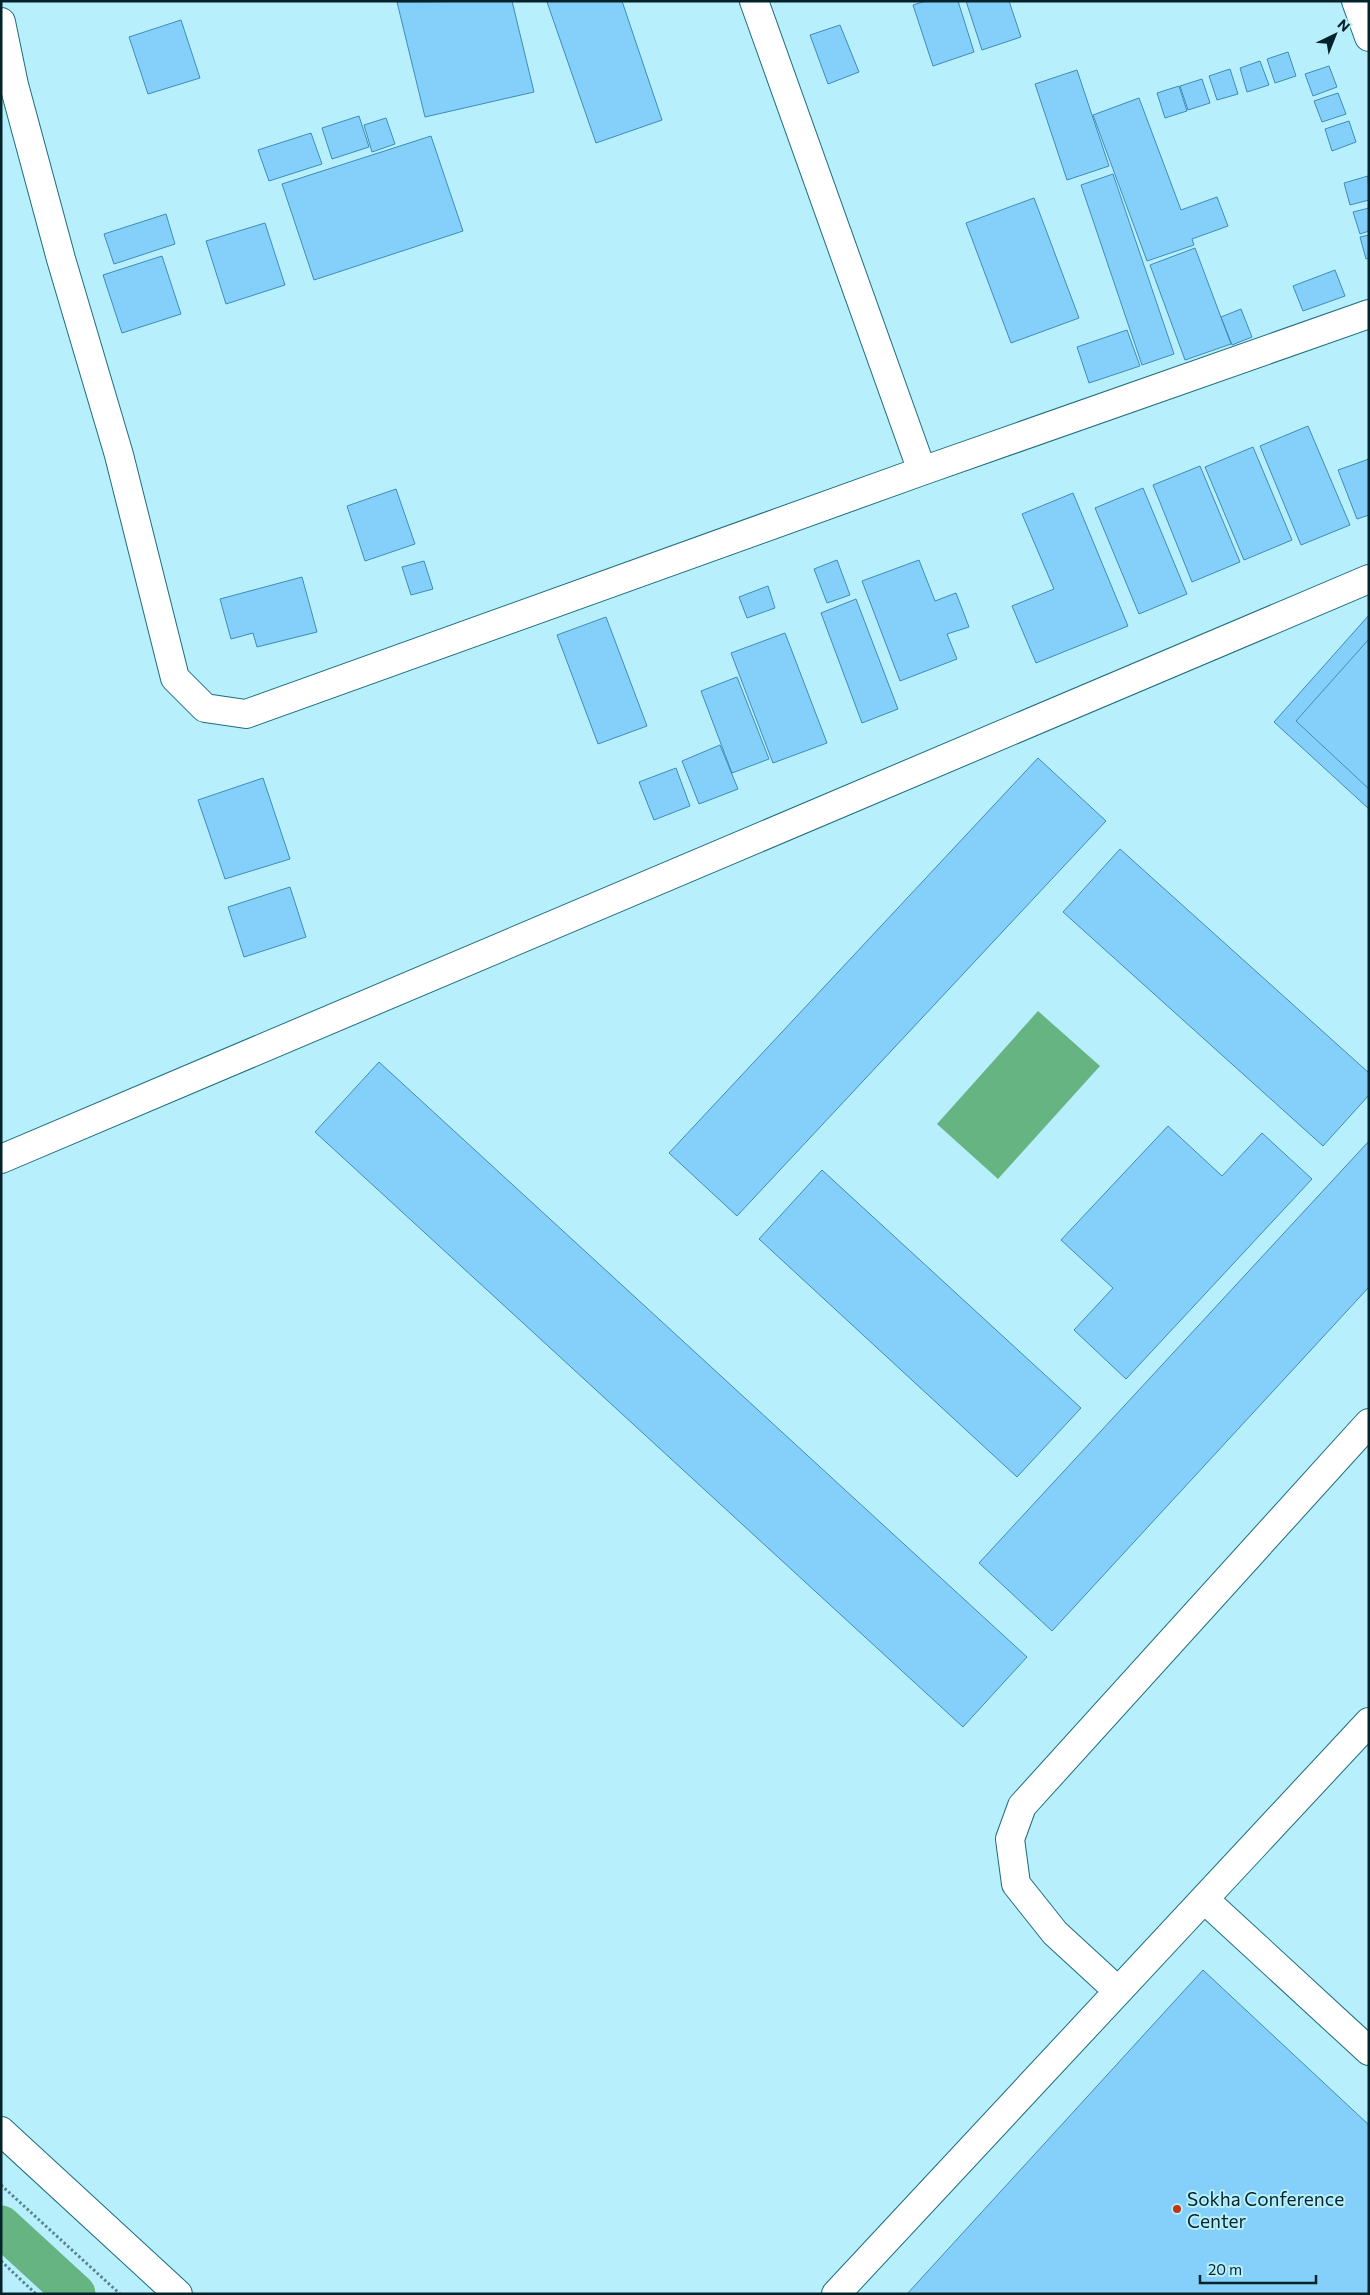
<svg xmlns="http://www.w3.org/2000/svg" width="1370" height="2295" font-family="Commissioner,sans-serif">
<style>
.water{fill:#66b481}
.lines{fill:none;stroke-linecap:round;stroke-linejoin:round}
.canal{stroke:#66b481;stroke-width:41}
.building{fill:#84d0fb;stroke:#3f8cb5}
.minor-casing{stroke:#1c6d7d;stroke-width:30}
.path{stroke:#59858e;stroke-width:3;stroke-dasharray:2.5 2.5;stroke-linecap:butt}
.minor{stroke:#fff;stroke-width:28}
.poi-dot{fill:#c13715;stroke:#b8effc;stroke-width:2}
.labels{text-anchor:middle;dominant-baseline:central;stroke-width:4;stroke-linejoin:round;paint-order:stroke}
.poi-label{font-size:19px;fill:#022329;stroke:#b8effc;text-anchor:start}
</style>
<rect width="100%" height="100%" fill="#b8effc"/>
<path class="water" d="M1038,1011L1100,1066L998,1179L937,1124Z"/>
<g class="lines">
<path class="canal" d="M1,2226L75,2294"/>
</g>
<path class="building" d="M512,1L534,92L425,117L397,2Z
M550,1H622L662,120L596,143L547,2Z
M926,1H958L974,52L933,66L913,5Z
M966,1H1009L1021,37L982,50Z
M181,20L200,78L148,94L129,37Z
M840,25L859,72L828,84L810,35Z
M1288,52L1296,76L1275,83L1267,59Z
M1260,61L1269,85L1247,92L1240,68Z
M1329,66L1337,87L1313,96L1305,74Z
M1230,69L1238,94L1217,100L1209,76Z
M1077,70L1109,166L1067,180L1035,84Z
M1202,79L1210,103L1188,110L1180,86Z
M1179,86L1187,111L1165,118L1157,93Z
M1338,93L1346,114L1322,122L1314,101Z
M1139,98L1181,210L1217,197L1228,226L1192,239L1194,245L1147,261L1093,115Z
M359,116L369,147L332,159L322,128Z
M386,118L395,144L372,152L364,125Z
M1349,121L1356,142L1332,151L1325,129Z
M311,133L322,164L269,181L258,150Z
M431,136L463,231L314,280L282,184Z
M1113,174L1174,354L1142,365L1081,185Z
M1368,176L1369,200L1350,205L1344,183Z
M1034,198L1079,318L1011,343L966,223Z
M1369,208V231L1360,234L1353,212Z
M166,214L175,244L114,264L104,234Z
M265,223L285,285L226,304L206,241Z
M1369,235V258L1366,259L1360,237Z
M1195,248L1231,344L1185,360L1150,265Z
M162,256L181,314L122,333L103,275Z
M1335,270L1345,296L1303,311L1293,286Z
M1241,309L1252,337L1232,345L1221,317Z
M1127,330L1140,366L1089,383L1077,347Z
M1308,426L1350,525L1301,545L1260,446Z
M1253,447L1292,540L1244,560L1205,467Z
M1369,459V515L1357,519L1338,470Z
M1200,466L1240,562L1192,582L1153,485Z
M1143,488L1187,594L1139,614L1095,508Z
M396,489L415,544L365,561L347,506Z
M1073,493L1128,626L1036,663L1012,606L1054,589L1022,514Z
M837,560L850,595L827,603L814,569Z
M919,560L935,601L956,593L969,627L947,634L957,659L900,681L862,581Z
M424,561L433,589L411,595L402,567Z
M302,577L317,632L257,647L253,633L231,639L220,599Z
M768,586L775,608L747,618L739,597Z
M856,599L898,709L862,723L821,613Z
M1369,615V809L1274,722Z
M606,617L647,726L598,744L557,635Z
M785,633L827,743L773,763L731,653Z
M1369,639V789L1296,721Z
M737,677L769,759L732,773L701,691Z
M720,745L738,789L699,804L682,761Z
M1038,758L1106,821L737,1216L669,1153Z
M676,768L690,806L654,820L639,782Z
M263,778L290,859L225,879L198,800Z
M1120,849L1369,1073V1095L1323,1146L1063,912Z
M290,887L306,937L244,957L228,907Z
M379,1062L1027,1657L963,1727L315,1132Z
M1168,1126L1222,1176L1262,1133L1312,1179L1126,1379L1074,1330L1113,1288L1061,1240Z
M1369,1141V1287L1052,1631L979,1563Z
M822,1170L1081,1408L1017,1477L759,1239Z
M1203,1970L1369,2125V2294H907Z"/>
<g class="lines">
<g class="minor-casing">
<path id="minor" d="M754,1L922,471
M1356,1L1369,37
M1,22L14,85L61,259L119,455L175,678L205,708L246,714L922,471L1369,314
M1,1159L1369,579
M1204,1899L1369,2051
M1118,1991L1055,1933L1016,1884L1010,1839L1022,1806L1369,1423
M1,2131L178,2294
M836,2294L1369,1722"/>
</g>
<path class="path" d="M1,2185L120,2294
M1,2261L36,2294"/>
<use href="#minor" class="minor"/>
</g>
<circle class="poi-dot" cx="1177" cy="2209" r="5"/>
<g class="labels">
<g class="poi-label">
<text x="1187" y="2198">Sokha Conference<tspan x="1187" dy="22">Center</tspan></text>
</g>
</g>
<rect width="1370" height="2295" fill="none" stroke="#022329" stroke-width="5"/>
<g transform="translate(1335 35) rotate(43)" stroke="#b8effc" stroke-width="4" paint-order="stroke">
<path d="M0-4L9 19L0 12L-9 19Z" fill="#022329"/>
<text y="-8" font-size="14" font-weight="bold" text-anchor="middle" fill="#022329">N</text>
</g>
<path d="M1200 2275v8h116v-8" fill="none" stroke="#022329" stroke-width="2.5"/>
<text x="1208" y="2275" font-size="15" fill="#022329" stroke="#b8effc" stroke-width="4" paint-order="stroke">20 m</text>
</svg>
